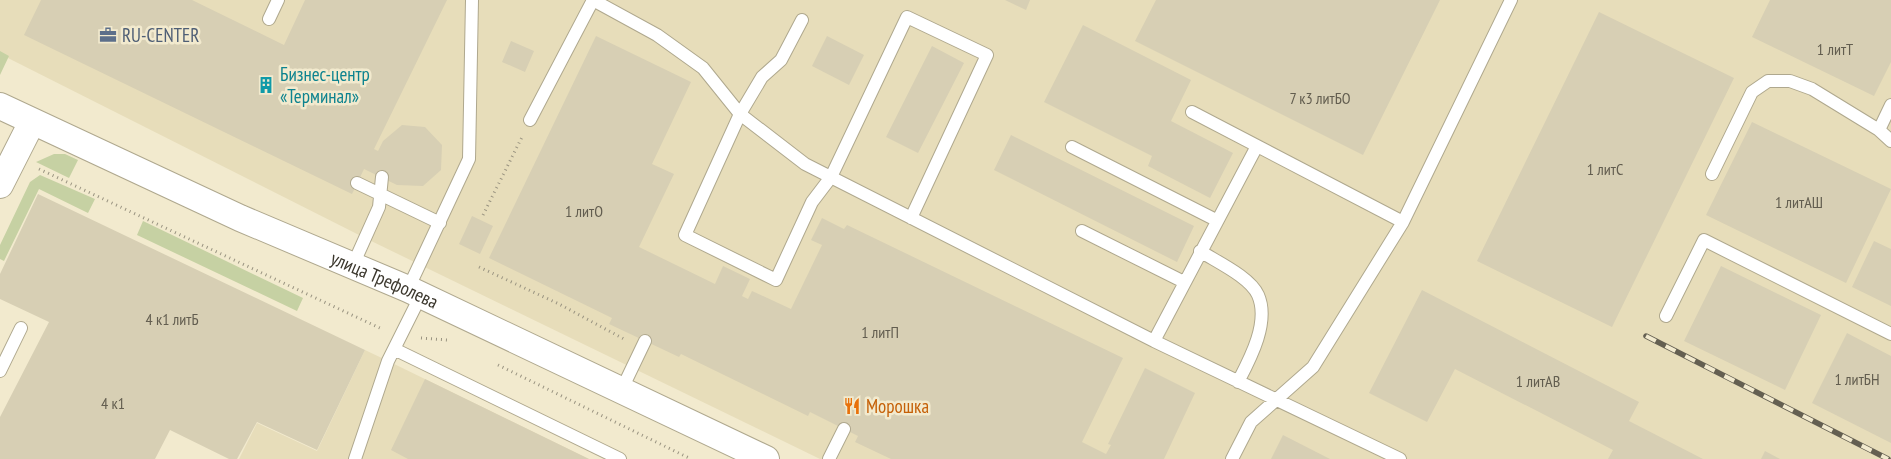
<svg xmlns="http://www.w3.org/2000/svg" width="1891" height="459" font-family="'PT Sans Narrow',sans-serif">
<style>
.built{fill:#e7ddba}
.green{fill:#c6d1a3}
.building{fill:#d7cfb4}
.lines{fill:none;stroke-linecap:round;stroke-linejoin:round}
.service-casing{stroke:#afa88e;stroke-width:14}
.minor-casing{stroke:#afa88e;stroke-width:28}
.path{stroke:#999380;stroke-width:3;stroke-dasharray:1 4;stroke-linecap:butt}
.service{stroke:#fff;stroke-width:12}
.minor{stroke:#fff;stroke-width:26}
.rail-casing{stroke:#645f51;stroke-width:5.5}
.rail{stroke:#f2eace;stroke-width:4;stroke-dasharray:11;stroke-linecap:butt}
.labels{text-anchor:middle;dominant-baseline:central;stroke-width:5;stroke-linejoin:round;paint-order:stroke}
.number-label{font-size:16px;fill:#625d4f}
.service-label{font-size:19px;fill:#4e5e75;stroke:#f2eace;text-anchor:start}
.culture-label{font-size:19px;fill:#0d838f;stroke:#f2eace;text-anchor:start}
.street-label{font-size:19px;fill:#3b372d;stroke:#f2eace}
.food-label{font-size:19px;fill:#c56008;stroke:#f2eace;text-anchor:start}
</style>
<rect width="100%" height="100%" fill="#f2eace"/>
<path class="built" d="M0,0H1891V459H820L365,238L0,54Z
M365,350L388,361L589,459H239L257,423L317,451Z"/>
<path class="green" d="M0,51L9,56L0,75Z
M54,154H65L78,160L69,178L36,162Z
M40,175L95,199L88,213L39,189L4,261L0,259V245L30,182Z
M143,221L303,298L297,311L137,235Z"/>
<path class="building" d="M41,0H192L284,45L305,0H447L374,149L378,151L383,141L402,125L425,127L442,145L441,170L423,186L397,185L364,169L352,194L24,35Z
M1005,0H1030L1026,10Z
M1156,0H1440L1363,155L1135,41Z
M1770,0H1891V62L1874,96L1752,37Z
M1599,12L1734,78L1612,327L1477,261Z
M1083,25L1191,80L1171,121L1233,153L1210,198L1148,166L1152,156L1044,102Z
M596,36L691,82L652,164L674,174L639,247L715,284L723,266L750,279L742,296L748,299L752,291L791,309L822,245L811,240L822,218L844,229L847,225L1123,358L1082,442L1106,454L1111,445L1108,444L1145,368L1195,393L1164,459H891L855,442L858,436L810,412L808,416L681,354L679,357L609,324L612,318L489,258Z
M827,36L864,55L849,85L812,66Z
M511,41L534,51L525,72L502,62Z
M932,46L964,63L918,153L886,137Z
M1752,122L1891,189L1846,283L1706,215Z
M1011,135L1194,226L1177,262L994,170Z
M38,194L365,350L317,450L257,422L237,459H229L170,430L155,459H0V417L49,322L0,299V274Z
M472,216L493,226L480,254L459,244Z
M1874,241L1891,249V306L1852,287Z
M1721,266L1821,315L1785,390L1684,341Z
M1422,290L1639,402L1629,421L1703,459H1608L1613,450L1455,369L1427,422L1369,393Z
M1847,333L1891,356V443L1812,403Z
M425,379L589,459H408L391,450Z
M1283,435L1330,459H1271Z
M1765,451L1780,459H1761Z"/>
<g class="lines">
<g class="service-casing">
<path id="service" d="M593,0L657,35L703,68L740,114L805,164L1154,341L1400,459
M269,19L278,0
M802,20L781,60L762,77L740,114L685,235L776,280L812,202L831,177L907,17L987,55L911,218
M1192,112L1403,222
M530,120L593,0
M1879,130L1891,105
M1072,147L1216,220
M1712,174L1752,92L1768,81H1790L1812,89L1879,130L1891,141
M357,183L440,223
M1082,231L1184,282
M1200,251C1217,262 1250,277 1258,295C1270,322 1250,359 1238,382
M353,265L379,207L382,177
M408,289L469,159L472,0
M1666,316L1704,240L1891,334
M1154,341L1257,146
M394,349L620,459
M0,371L21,328
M622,389L645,341
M355,459L388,361L421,295
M829,459L844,429
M1232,459L1251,422L1313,367L1403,222L1511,0"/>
</g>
<g class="minor-casing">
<g id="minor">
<path id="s1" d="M0,106L240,218L408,289L766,459"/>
<path d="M0,185L32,122"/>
</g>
</g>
<path class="path" d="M39,169L382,329
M483,215L522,137
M479,267L559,304L624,339
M421,338L447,340
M498,365L691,459"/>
<use href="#service" class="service"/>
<use href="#minor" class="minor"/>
<g class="rail-casing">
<path id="rail" d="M1646,336L1888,459"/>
</g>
<use href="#rail" class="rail"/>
</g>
<defs>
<g id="office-bare" transform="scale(1.35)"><path d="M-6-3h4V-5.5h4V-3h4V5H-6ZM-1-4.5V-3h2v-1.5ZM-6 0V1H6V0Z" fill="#5c6f8a" stroke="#f2eace" stroke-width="2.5" paint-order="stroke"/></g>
<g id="building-bare" transform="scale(1.35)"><path d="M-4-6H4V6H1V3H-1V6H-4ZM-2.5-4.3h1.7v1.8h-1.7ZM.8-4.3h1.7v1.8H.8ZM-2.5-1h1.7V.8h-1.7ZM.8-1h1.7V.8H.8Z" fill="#0f9aa8" stroke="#f2eace" stroke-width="2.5" paint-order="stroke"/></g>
<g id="restaurant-bare" transform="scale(1.35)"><path d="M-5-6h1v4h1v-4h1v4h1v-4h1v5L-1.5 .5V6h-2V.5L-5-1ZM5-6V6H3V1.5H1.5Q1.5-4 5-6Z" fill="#e8710a" stroke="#f2eace" stroke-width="2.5" paint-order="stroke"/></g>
</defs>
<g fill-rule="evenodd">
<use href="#office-bare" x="108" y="35"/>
<use href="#building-bare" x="266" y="85"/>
<use href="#restaurant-bare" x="852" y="406"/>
</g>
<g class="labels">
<g class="number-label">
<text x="1835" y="49">1 литТ</text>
<text x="1320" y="98">7 к3 литБО</text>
<text x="1605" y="169">1 литС</text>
<text x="1799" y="202">1 литАШ</text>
<text x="584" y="211">1 литО</text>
<text x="172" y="319">4 к1 литБ</text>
<text x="880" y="332">1 литП</text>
<text x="1857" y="379">1 литБН</text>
<text x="1538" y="381">1 литАВ</text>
<text x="113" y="403">4 к1</text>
</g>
<g class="service-label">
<text x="122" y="35">RU-CENTER</text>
</g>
<g class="culture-label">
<text x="280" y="74">Бизнес-центр<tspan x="280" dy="22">«Терминал»</tspan></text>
</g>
<g class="street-label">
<text stroke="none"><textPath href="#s1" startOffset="422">улица Трефолева</textPath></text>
</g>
<g class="food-label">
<text x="866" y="406">Морошка</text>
</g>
</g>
</svg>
